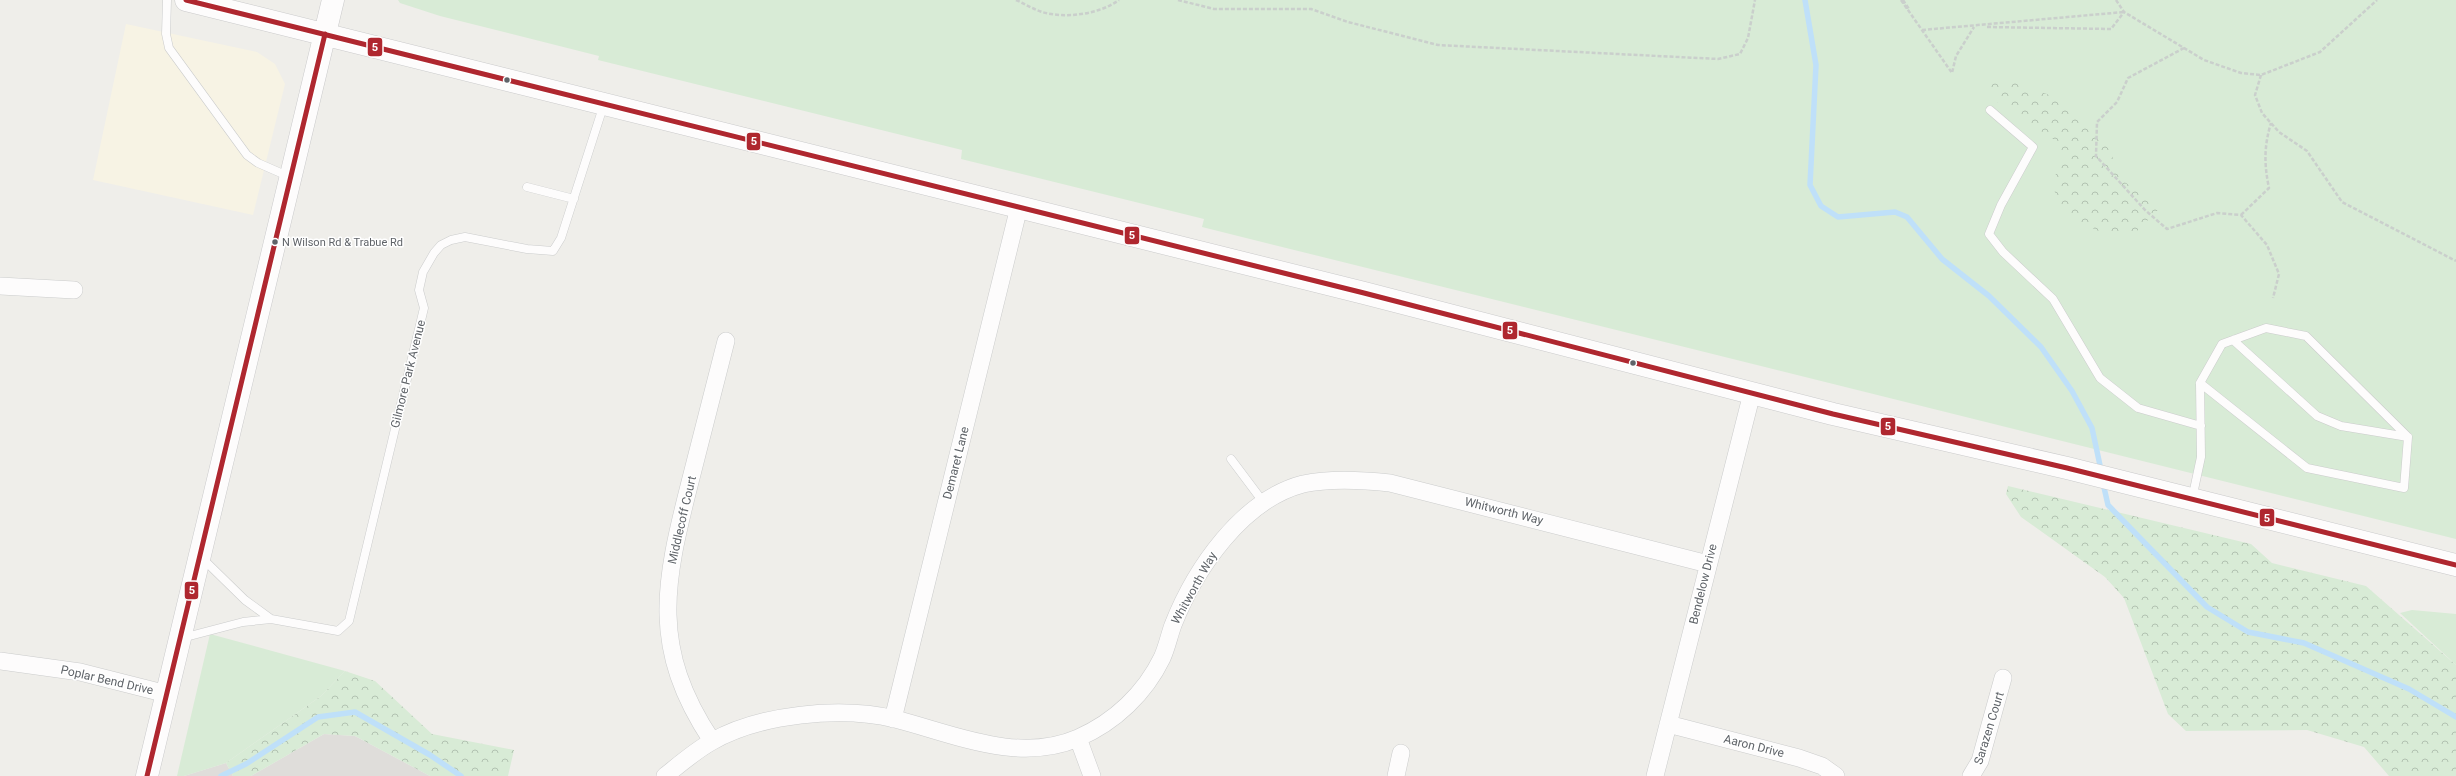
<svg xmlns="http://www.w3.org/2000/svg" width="2456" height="776" font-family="Roboto,sans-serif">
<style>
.commercial{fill:#f7f3e4}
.industrial{fill:#dfddda}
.green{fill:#d8ebd6}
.forest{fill:url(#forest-crowns)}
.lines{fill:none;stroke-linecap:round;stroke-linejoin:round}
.stream{stroke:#bfe0f9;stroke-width:5.5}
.service-casing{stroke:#cbcccc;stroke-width:9}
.minor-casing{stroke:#cbcccc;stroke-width:18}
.secondary-casing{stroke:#cacacb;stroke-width:23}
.path{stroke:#cacfcc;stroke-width:2.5;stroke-dasharray:4 2;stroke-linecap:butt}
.service{stroke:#fdfcfc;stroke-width:8}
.minor{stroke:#fdfcfc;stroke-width:17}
.secondary{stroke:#fdfcfc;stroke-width:22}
.bus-1-casing{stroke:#fff;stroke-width:8}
.bus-1{stroke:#af272f;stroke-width:5}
.bus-dot{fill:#5f6368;stroke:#fff;stroke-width:1.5}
.labels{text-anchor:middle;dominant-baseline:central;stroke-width:3;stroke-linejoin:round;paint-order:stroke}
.bus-label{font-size:11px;fill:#5f6368;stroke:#fff;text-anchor:start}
.street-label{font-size:12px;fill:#5f6368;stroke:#fff}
.line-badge{stroke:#fff;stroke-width:1.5}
.badge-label{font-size:11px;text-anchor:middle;font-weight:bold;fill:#fff}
</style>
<defs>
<pattern id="forest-crowns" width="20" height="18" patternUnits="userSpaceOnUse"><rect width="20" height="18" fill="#d8ebd6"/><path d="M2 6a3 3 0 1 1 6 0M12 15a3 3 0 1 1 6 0" fill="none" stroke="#b2c2b1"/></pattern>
</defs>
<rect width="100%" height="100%" fill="#efeeea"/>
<path class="commercial" d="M126,24L257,52L275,64L285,84L253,215L93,180Z"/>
<path class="industrial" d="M324,734L355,736L430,776H251Z
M226,763L233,776H184Z"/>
<path class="green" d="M398,0H2456V539L1202,227L1204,219L961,159L962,150L598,60L599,56L440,16L400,3Z
M2412,610L2456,614V665L2400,613Z
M210,634L345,671L321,696L226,763L184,776H177Z"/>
<path class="forest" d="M2016,81L2061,100L2078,120L2109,149L2122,180L2160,208L2137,231L2100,232L2062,212L2053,187L2062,145L1997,102L1988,84Z
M2008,486L2251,544L2272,563L2366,586L2456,665V776H2389L2364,747L2307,730L2186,731L2168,714L2124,598L2105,577L2021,517L2006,494Z
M345,671L375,681L432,734L514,750L508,776H430L355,736L324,734L251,776H233L226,763L321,696Z"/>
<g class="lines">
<path class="stream" d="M1805,0L1816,65L1810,185L1821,206L1838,217L1895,212L1907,217L1942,259L1989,296L2041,347L2072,391L2092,428L2101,470
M2103,483L2108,505L2207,607L2248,632L2304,643L2409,689L2456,717
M221,776L246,764L318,717L355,712L430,755L461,776"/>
<g class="service-casing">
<path id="service" d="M167,0L166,34L169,48L247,155L258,163L290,177
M1990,110L2033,147L2001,205L1989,234L2003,252L2053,299L2100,378L2138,408L2201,426
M527,187L574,199
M2233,340L2317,416L2341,426L2408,437
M1231,459L1264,503
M2192,499L2201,457L2200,383L2222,344L2266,328L2306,336L2408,437L2404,488L2307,468L2200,383
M201,557L245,600L271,619
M182,638L243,622L271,619L338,631L349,621L424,308L419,290L423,272L434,253L441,245L451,240L465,237L527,249L553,251L561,238L604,104"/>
</g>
<g class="minor-casing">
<path id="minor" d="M0,286L74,290
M0,661L80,672L167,694
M893,719L1019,207
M1668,724L1799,758L1822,766L1836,776
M1078,738L1092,776
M712,741C650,648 664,584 690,482C702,435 714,388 726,341
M665,776C680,764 695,751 711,742C760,714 840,706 895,719C954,734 1018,764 1078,738C1115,722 1145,693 1162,658C1167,647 1169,636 1173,625C1195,569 1242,500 1303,484C1331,478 1362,480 1390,483L1708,564
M1396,776L1401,753
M1655,776L1752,393
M1971,776L1980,761L2003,678"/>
</g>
<g class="secondary-casing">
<path id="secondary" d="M186,0L1364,293L1833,414L2067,468L2456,565
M147,776L333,0"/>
</g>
<path class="path" d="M1016,0C1025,4 1033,9 1042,12C1066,19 1100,14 1119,0
M1178,0L1214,9H1311L1348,22L1438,45L1718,59L1740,54L1748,38L1755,0
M1901,0L1952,73L1956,56L1974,27
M1903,0L1909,9
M2116,0L2124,12L2204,60L2241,73L2261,75L2320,52L2377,0
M1987,27L2111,29L2124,12
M1922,30L2124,12
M2184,48L2128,78L2117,102L2097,122L2096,156L2145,210L2167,229L2217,213L2241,215L2267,245L2279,274L2273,298
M2261,75L2255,95L2262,113L2279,132L2307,151L2342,202L2456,261
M2241,215L2269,188C2264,164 2264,146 2271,123"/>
<use href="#service" class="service"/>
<use href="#minor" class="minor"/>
<use href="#secondary" class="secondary"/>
<g class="bus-1-casing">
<path id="bus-1" d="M186,0L1364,293L1833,414L2067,468L2456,565
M147,776L325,34"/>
</g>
<use href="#bus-1" class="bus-1"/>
</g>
<g class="bus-dot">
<circle cx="507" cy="80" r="3.5"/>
<circle cx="275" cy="242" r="3.5"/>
<circle cx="1633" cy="363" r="3.5"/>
</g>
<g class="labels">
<g class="bus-label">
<text x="282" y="242">N Wilson Rd &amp; Trabue Rd</text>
</g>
<g class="street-label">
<text transform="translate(408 374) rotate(-76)">Gilmore Park Avenue</text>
<text transform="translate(956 463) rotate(-76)">Demaret Lane</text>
<text transform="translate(1504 511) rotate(14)">Whitworth Way</text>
<text transform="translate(682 520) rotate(-77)">Middlecoff Court</text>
<text transform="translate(1703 584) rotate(-76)">Bendelow Drive</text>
<text transform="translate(1194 588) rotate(-61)">Whitworth Way</text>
<text transform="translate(107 680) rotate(13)">Poplar Bend Drive</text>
<text transform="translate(1989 728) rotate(-73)">Sarazen Court</text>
<text transform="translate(1754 746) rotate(14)">Aaron Drive</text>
</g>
</g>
<g class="line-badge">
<rect x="367" y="37" width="16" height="20" rx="4" fill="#af272f"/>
<rect x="746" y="132" width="15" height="19" rx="4" fill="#af272f"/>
<rect x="1124" y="226" width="16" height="19" rx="4" fill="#af272f"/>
<rect x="1502" y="321" width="16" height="19" rx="4" fill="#af272f"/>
<rect x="1880" y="417" width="16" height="19" rx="4" fill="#af272f"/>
<rect x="2259" y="508" width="16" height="19" rx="4" fill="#af272f"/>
<rect x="184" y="581" width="15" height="19" rx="4" fill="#af272f"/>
</g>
<g class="badge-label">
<text x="375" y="51">5</text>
<text x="754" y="145">5</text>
<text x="1132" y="239">5</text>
<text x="1510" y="334">5</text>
<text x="1888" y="430">5</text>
<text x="2267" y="522">5</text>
<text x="192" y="594">5</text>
</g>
</svg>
